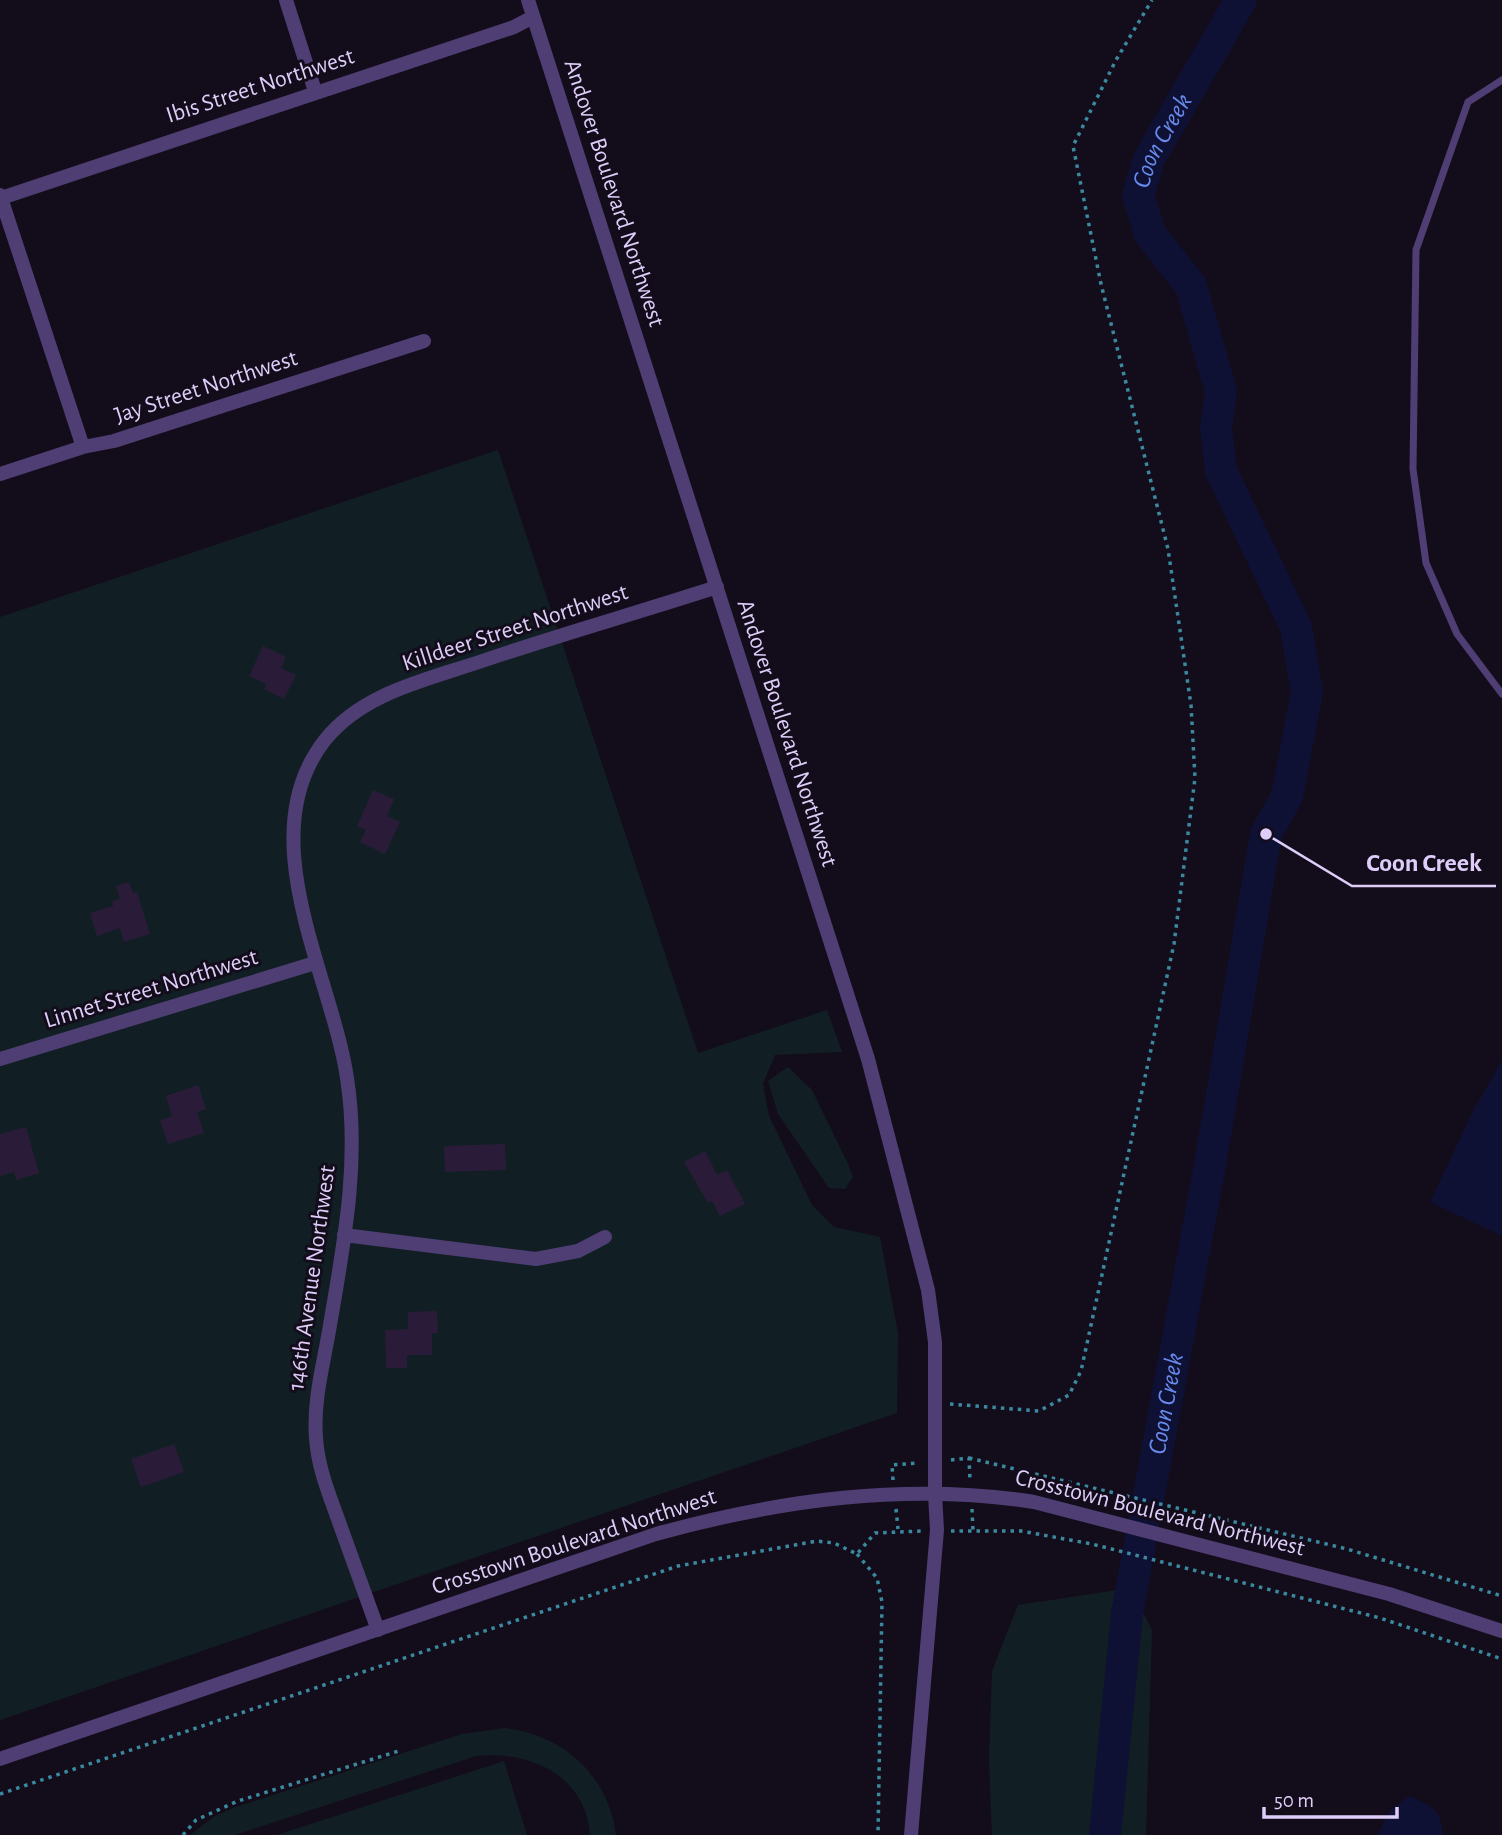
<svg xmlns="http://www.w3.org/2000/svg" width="1502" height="1835" font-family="'Alegreya Sans',sans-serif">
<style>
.green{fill:#111f24}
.water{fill:#0e1133}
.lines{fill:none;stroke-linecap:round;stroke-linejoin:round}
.river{stroke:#0e1133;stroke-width:32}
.building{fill:#2a1c39}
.path{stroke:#3b899f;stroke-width:3.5;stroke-dasharray:3.5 5;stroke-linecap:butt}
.service{stroke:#4f3e74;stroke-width:7}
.minor{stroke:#4f3e74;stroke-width:14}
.tertiary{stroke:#4f3e74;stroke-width:14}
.labels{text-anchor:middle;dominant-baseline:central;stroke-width:6;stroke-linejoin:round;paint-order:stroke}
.street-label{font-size:24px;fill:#decdf9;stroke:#130d1b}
.water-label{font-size:26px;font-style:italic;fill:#688aec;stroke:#130d1b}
.leader{fill:none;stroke:#decdf9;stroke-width:2.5}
.callout-dot{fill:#decdf9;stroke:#130d1b;stroke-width:2.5}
.callout-label{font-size:26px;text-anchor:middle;font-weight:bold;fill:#decdf9;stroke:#130d1b;stroke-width:6;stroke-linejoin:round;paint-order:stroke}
</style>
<rect width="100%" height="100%" fill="#130d1b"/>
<path class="green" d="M498,450L698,1053L827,1010L842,1052L775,1055L763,1084L769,1116L812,1205L834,1227L880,1237L898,1333L897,1413L0,1720V617Z
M788,1067L812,1090L848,1164L853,1177L845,1189L829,1188L778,1114L768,1081Z
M1131,1588L1152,1630L1146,1835H992L989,1761L992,1671L1018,1605Z
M505,1728C564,1735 608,1775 616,1835H590C586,1775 529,1750 476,1756L235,1835H190L215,1816L233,1808L462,1734Z
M504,1761L527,1835H277Z"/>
<path class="water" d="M1502,1060V1236L1430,1202L1473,1111Z
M1409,1796C1430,1805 1443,1810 1442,1835H1377L1390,1811Z"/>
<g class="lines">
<path class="river" id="s1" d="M1105,1835L1127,1614L1211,1159L1266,834L1287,796L1307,692L1296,627L1221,471L1216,428L1221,391L1191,286L1150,234L1138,195L1149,159L1241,0"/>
</g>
<path class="building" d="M263,646L286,657L281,668L296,675L284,699L264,689L266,684L249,676Z
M373,790L394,799L387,816L400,822L385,854L360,842L366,830L357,826Z
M129,882L133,893L137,892L150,934L124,942L120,928L97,936L90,913L113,906L112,901L120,899L116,886Z
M198,1085L206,1109L197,1112L204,1133L168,1144L160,1120L172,1116L166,1096Z
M26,1127L39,1173L16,1180L14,1172L0,1176V1134Z
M505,1144L506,1170L445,1172L444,1146Z
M705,1151L717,1175L727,1170L745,1204L720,1216L712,1201L708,1203L684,1162Z
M437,1311L438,1333H432V1355H407V1368H386L385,1330L408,1329V1312Z
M174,1444L184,1472L141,1487L131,1459Z"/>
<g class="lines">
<path class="path" d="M950,1404L1039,1411L1069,1395L1081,1371L1174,944L1195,778L1191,705L1168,549L1101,284L1073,146L1116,60L1152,0
M969,1458L1347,1549L1502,1596
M951,1460L969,1458L970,1480
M893,1480L892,1465L919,1463
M896,1509L898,1529
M972,1509L973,1531
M951,1531H1021L1092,1544L1380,1618L1502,1659
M857,1554L877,1578L882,1602L878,1835
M0,1794L678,1566L817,1541L834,1543L857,1554L875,1533L922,1531
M183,1835L196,1820L238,1801L402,1750"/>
<path class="service" d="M1502,80L1468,102L1416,250L1413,469L1426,563L1457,634L1502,694"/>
<path class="minor" d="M286,0L315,91
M0,195L83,447
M1,198L514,27L533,17
M0,474L83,447L114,441L424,341
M0,1059L315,963
M344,1235L536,1259L578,1251L605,1237
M378,1630C365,1594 352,1558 339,1522C329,1494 318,1468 316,1438C313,1399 324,1363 330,1325C344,1243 360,1161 347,1078C332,976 249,836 325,740C363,692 430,679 485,660C562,634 640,612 717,587
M911,1835L937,1530L935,1494"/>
<path class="tertiary" d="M528,0L868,1059L928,1290L935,1342V1494
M0,1759L656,1534C779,1500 907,1482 1034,1502L1389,1594L1502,1631"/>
</g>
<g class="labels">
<g class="street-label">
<text transform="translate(260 86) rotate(-18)">Ibis Street Northwest</text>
<text transform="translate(614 193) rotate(72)">Andover Boulevard Northwest</text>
<text transform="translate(206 387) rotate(-18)">Jay Street Northwest</text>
<text transform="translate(515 628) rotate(-18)">Killdeer Street Northwest</text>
<text transform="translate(787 733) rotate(72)">Andover Boulevard Northwest</text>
<text transform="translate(151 989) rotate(-17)">Linnet Street Northwest</text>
<text transform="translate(312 1278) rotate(-82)">146th Avenue Northwest</text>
<text transform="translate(1160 1513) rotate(14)">Crosstown Boulevard Northwest</text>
<text transform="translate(574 1542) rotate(-18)">Crosstown Boulevard Northwest</text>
</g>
<g class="water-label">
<text stroke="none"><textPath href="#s1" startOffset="1759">Coon Creek</textPath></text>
<text stroke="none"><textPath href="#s1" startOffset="436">Coon Creek</textPath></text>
</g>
</g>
<path class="leader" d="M1266 834L1352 886H1496"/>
<circle class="callout-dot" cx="1266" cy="834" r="7"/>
<g class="callout-label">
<text x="1424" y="871">Coon Creek</text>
</g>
<path d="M1264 1807v10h133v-10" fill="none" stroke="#decdf9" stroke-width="3.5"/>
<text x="1274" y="1807" font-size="21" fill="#decdf9" stroke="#130d1b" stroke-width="5" paint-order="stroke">50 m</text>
</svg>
